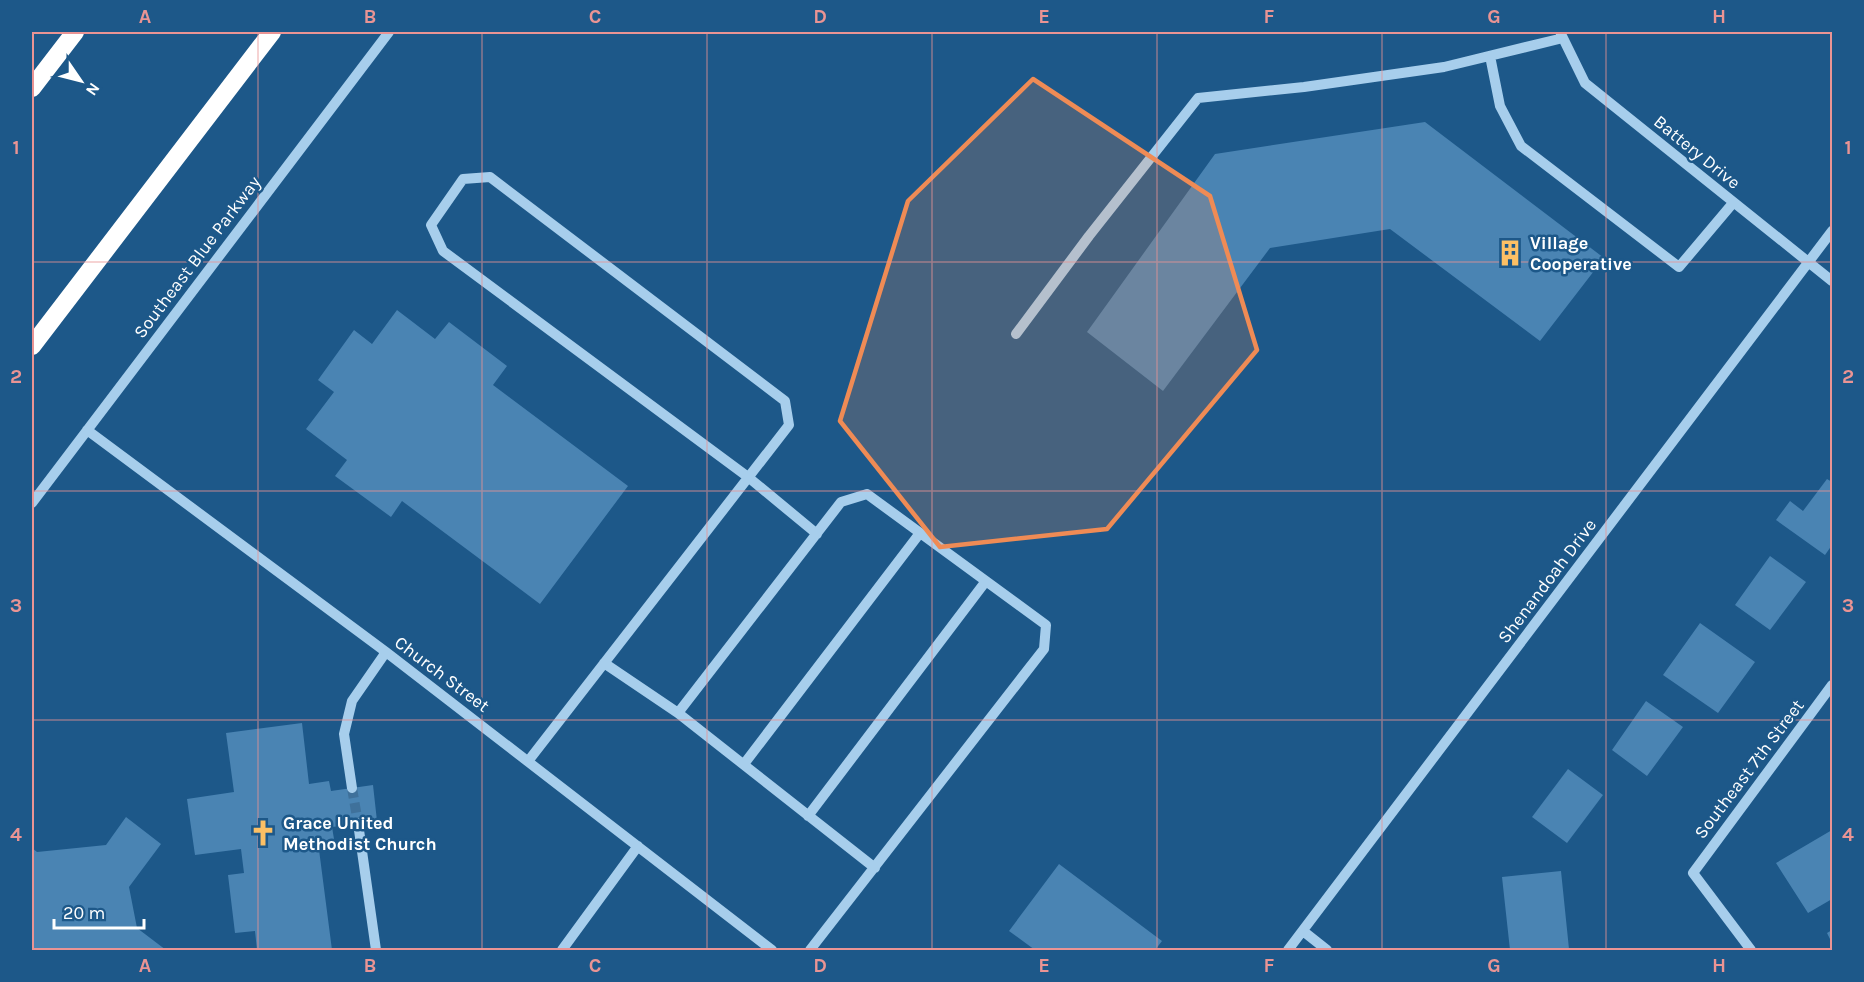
<svg xmlns="http://www.w3.org/2000/svg" width="1864" height="982" font-family="Karla,sans-serif">
<style>
.building{fill:#4a84b3}
.lines{fill:none;stroke-linecap:round;stroke-linejoin:round}
.minor-tunnel{stroke:#3f719b;stroke-width:10;stroke-dasharray:10 5;stroke-linecap:butt}
.minor{stroke:#a7ceec;stroke-width:10}
.highway{stroke:#fff;stroke-width:18}
.marked{fill:#ef8b55;fill-opacity:0.2;stroke:#ef8b55;stroke-width:4.5;stroke-linejoin:round}
.grid{fill:none;stroke:#ea9494;stroke-width:1.5;stroke-opacity:0.55}
.labels{text-anchor:middle;dominant-baseline:central;stroke-width:5;stroke-linejoin:round;paint-order:stroke}
.street-label{font-size:18px;fill:#fff;stroke:#1d5889}
.poi-label{font-size:18px;font-weight:bold;fill:#fff;stroke:#1d5889;text-anchor:start}
.neatline{fill:none;stroke:#ea9494;stroke-width:2}
.grid-label{font-size:20px;text-anchor:middle;font-weight:bold;fill:#ea9494}
</style>
<rect width="100%" height="100%" fill="#1d5889"/>
<path class="building" d="M1425,122L1604,258L1540,341L1390,229L1270,248L1163,391L1087,332L1215,154Z
M397,310L435,339L449,322L507,366L493,385L628,486L540,604L402,501L391,517L335,476L347,460L306,429L334,392L318,380L354,330L372,344Z
M1827,479L1832,482V545L1825,555L1776,520L1790,501L1803,511Z
M1770,556L1806,582L1770,630L1735,605Z
M1700,623L1755,662L1718,713L1663,675Z
M1646,701L1683,727L1647,776L1612,750Z
M302,723L309,784L329,781L331,791L373,785L377,821L332,827L334,839L318,842L332,950H257L255,931L235,933L228,875L244,873L241,849L195,855L187,799L234,792L226,733Z
M1568,769L1603,795L1567,843L1532,817Z
M126,817L161,844L129,887L137,928L166,950H32V848L37,852L106,845Z
M1832,830V899L1808,913L1776,863Z
M1059,864L1162,941L1155,950H1035L1009,931Z
M1561,871L1569,949L1510,950L1502,877Z
M1832,930V943L1827,933Z"/>
<g class="lines">
<path class="minor-tunnel" d="M352,788L358,823"/>
<path class="minor" d="M1561,34L1585,83L1832,281
M1490,56L1500,106L1521,146L1679,267L1733,203
M1016,334L1089,236L1198,98L1304,87L1444,67L1563,38
M87,430L386,652L772,950
M32,503L389,32
M604,663L678,713L875,868
M678,713L841,502L867,494L1046,625L1044,649L810,950
M529,760L789,425L785,401L490,177L463,179L431,225L443,251L748,477L817,534
M744,764L920,533
M352,788L344,734L352,701L386,652
M808,816L986,581
M358,823L376,950
M1303,931L1327,950
M562,950L638,846
M1288,950L1832,231
M1751,950L1693,873L1832,685"/>
<path class="highway" d="M32,88L75,32
M32,346L272,32"/>
</g>
<path class="marked" d="M1033,79L1210,196L1257,350L1107,529L940,547L840,421L908,201Z"/>
<path class="grid" d="M258,32V950M482,32V950M707,32V950M932,32V950M1157,32V950M1382,32V950M1606,32V950M32,262H1832M32,491H1832M32,720H1832"/>
<defs>
<g id="building-bare" transform="scale(2.07)"><path d="M-4-6H4V6H1V3H-1V6H-4ZM-2.5-4.3h1.7v1.8h-1.7ZM.8-4.3h1.7v1.8H.8ZM-2.5-1h1.7V.8h-1.7ZM.8-1h1.7V.8H.8Z" fill="#fcc065" stroke="#1d5889" stroke-width="2.5" paint-order="stroke"/></g>
<g id="church-bare" transform="scale(2.07)"><path d="M-1.2-6h2.4v3.5h3.3v2.4h-3.3V6h-2.4V-.1h-3.3v-2.4h3.3Z" fill="#fcc065" stroke="#1d5889" stroke-width="2.5" paint-order="stroke"/></g>
</defs>
<g fill-rule="evenodd">
<use href="#building-bare" x="1510" y="253"/>
<use href="#church-bare" x="263" y="833"/>
</g>
<g class="labels">
<g class="street-label">
<text transform="translate(1697 152) rotate(39)">Battery Drive</text>
<text transform="translate(197 257) rotate(-53)">Southeast Blue Parkway</text>
<text transform="translate(1547 581) rotate(-53)">Shenandoah Drive</text>
<text transform="translate(442 674) rotate(37)">Church Street</text>
<text transform="translate(1749 769) rotate(-53)">Southeast 7th Street</text>
</g>
<g class="poi-label">
<text x="1530" y="243">Village<tspan x="1530" dy="21">Cooperative</tspan></text>
<text x="283" y="823">Grace United<tspan x="283" dy="21">Methodist Church</tspan></text>
</g>
</g>
<rect width="1864" height="982" fill="none" stroke="#1d5889" stroke-width="66"/>
<g transform="translate(81 81) rotate(125)" stroke="#1d5889" stroke-width="4.5" paint-order="stroke">
<path d="M0-4.5L10 22L0 15L-10 22Z" fill="#ffffff"/>
<text y="-9" font-size="16" font-weight="bold" text-anchor="middle" fill="#ffffff">N</text>
</g>
<path d="M54 919v9h90v-9" fill="none" stroke="#ffffff" stroke-width="3"/>
<text x="63" y="919" font-size="18" fill="#ffffff" stroke="#1d5889" stroke-width="4.5" paint-order="stroke">20 m</text>
<rect x="33" y="33" width="1798" height="916" class="neatline"/>
<g class="grid-label">
<text x="145" y="23">A</text>
<text x="370" y="23">B</text>
<text x="595" y="23">C</text>
<text x="820" y="23">D</text>
<text x="1044" y="23">E</text>
<text x="1269" y="23">F</text>
<text x="1494" y="23">G</text>
<text x="1719" y="23">H</text>
<text x="16" y="154">1</text>
<text x="1848" y="154">1</text>
<text x="16" y="383">2</text>
<text x="1848" y="383">2</text>
<text x="16" y="612">3</text>
<text x="1848" y="612">3</text>
<text x="16" y="841">4</text>
<text x="1848" y="841">4</text>
<text x="145" y="972">A</text>
<text x="370" y="972">B</text>
<text x="595" y="972">C</text>
<text x="820" y="972">D</text>
<text x="1044" y="972">E</text>
<text x="1269" y="972">F</text>
<text x="1494" y="972">G</text>
<text x="1719" y="972">H</text>
</g>
</svg>
